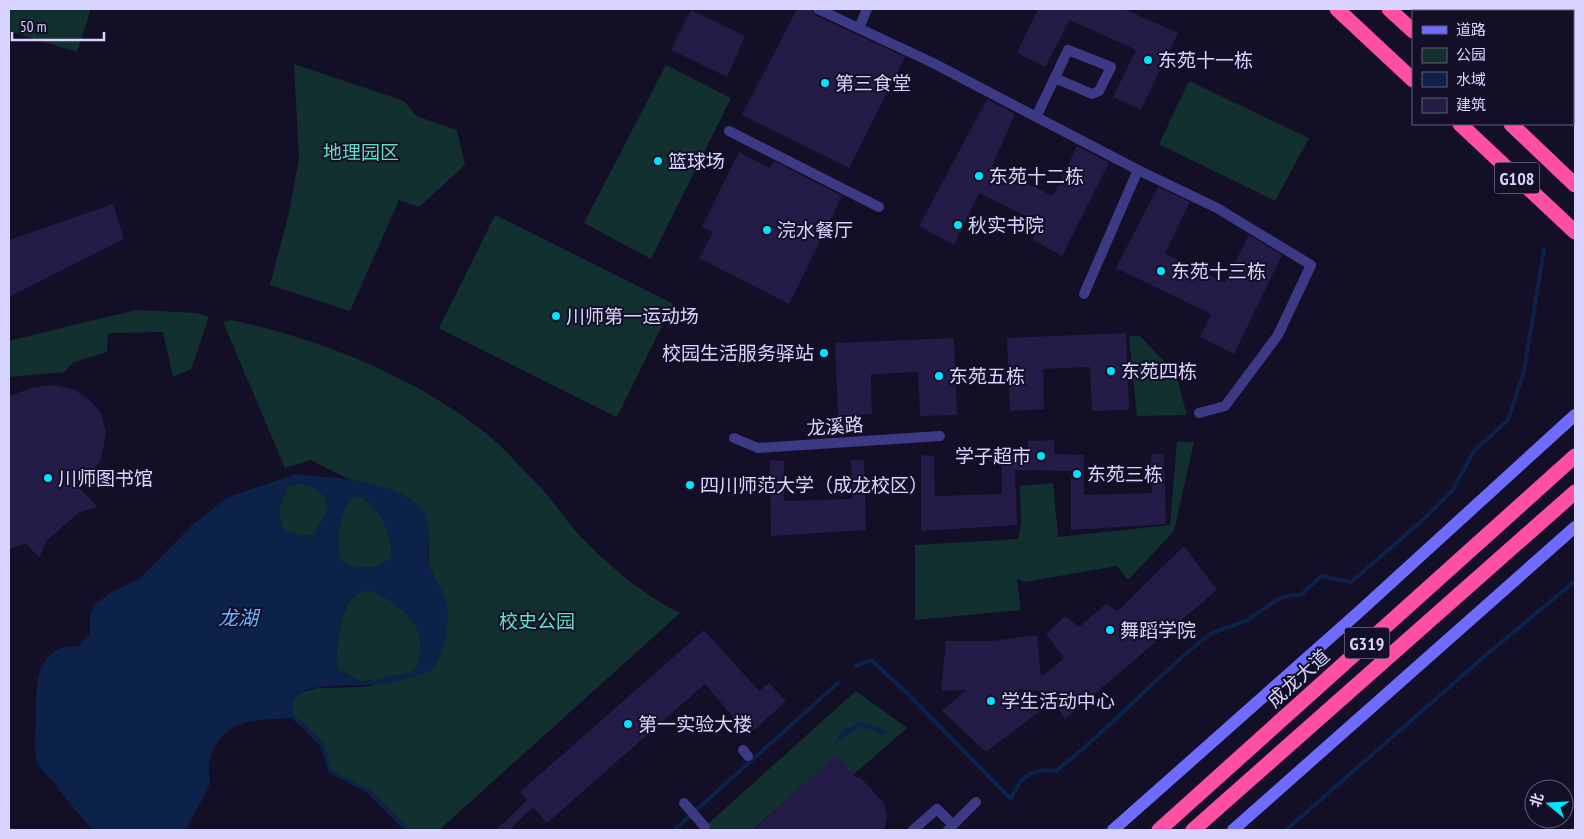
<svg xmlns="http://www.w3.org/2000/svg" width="1584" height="839" font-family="'PT Sans Narrow','Noto Sans SC',sans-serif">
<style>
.green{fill:#12302f}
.water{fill:#0c2248;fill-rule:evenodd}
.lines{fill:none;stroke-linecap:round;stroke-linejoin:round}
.stream{stroke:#0c2248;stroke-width:4}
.building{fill:#241b47}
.street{stroke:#3d3a85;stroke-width:10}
.secondary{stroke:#6f6bff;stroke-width:12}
.highway{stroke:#ff4fa3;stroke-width:15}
.poi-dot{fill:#00e5ff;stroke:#130f26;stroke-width:2}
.labels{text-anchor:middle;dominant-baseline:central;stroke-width:4;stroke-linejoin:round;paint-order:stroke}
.shield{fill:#130f26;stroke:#9e99be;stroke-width:1}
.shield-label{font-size:18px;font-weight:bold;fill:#d9d4ff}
.poi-label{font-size:19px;fill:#d9d4ff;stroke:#130f26;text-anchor:start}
.park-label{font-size:19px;fill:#5fe0c0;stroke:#130f26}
.street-label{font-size:19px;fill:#d9d4ff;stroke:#130f26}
.water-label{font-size:20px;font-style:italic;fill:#62b6ff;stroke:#130f26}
</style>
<rect width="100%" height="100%" fill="#130f26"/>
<path class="green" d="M9,9H91L77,52L9,31Z
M294,64L404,101L416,116L457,130L465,165L419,207L399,200L350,311L270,285L289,213L299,158Z
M666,65L731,98L651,259L584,223Z
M1189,81L1309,138L1275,201L1159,144Z
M495,215L673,304L617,417L439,328Z
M136,310L197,313L209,317L191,369L173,377L163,332L108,333L107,352L74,362L64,372L9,377V342L12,340Z
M231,320C318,339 407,373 479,428C501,444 519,466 539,486C555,502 566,522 582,538C609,566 646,597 680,613L439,830H407L368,791L330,771L326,752L294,718L292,710L293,700L299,693L317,688L364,687L432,670L446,601L429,566L428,526L389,490L351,480L311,460L285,468L223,322Z
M1129,336H1140L1176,374L1187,415L1137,416Z
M1177,442H1194L1174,531L1128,580L1117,566L1024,582L1017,579L1021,610L915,620V545L1018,539L1021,525L1020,486L1053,483L1058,537L1170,525Z
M299,483L312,487L325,496L328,508L314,535H298L285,531C275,513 280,505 287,487Z
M353,498H365C383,517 391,530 392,557C378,571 355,570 340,560C336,541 338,512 353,498Z
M371,590C385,595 412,615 418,630C421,637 420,645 420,653C420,662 418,667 411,673L361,682L337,669C335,659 337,652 338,641C341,619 344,594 371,590Z
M856,691L907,728L853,775L836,756L752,830H701Z"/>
<path class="water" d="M296,474C330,478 399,480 422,509C434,524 424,548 429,565C432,576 441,587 446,599C451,614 445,661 431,670C424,674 414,676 406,679C379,690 316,680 298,694C290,701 292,710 294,718C257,720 220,717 209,763C207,771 211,779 209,786C203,801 192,815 186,830H92L37,763C33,747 36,733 36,717C36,684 35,645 79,646L90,633V615L93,606L110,593L139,579L193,524L228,497ZM299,483L312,487L325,496L328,508L314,535H298L285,531C275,514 280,505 287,487ZM353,498H365C383,517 391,530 392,557C379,571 355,570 340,560C336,541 338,511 353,498ZM371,590C385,595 412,615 418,630C421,636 420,645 420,653C420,662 418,667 411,673L361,682L337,669C335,659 337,652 338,641C341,619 343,594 371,590Z
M862,722L878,727L887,733L882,735L870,729L861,727L833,744L844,730Z"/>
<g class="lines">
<path class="stream" d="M856,666L871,660L907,693L1011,799C1019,778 1032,767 1056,771C1109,730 1153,679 1205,638C1218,627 1237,627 1251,618C1267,607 1280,593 1301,595L1321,576L1351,582L1425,518L1452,491L1474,451L1508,420L1524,371L1544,250
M294,718L317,738L324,749L330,771L368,791L407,830
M674,830L839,682
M1286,830L1486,655L1575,581"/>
</g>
<path class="building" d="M797,9H811L815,15L905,57L849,168L742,115Z
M1038,9H1124L1178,33L1141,110L1113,97L1136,50L1070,20L1045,67L1017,53Z
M691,10L745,36L727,77L671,50Z
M987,99L1015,114L992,166L1053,196L1077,146L1109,163L1062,256L1033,240L1040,223L979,193L954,245L919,226Z
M739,152L770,168L774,161L842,196L789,304L699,258L713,232L702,227Z
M1158,187L1190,202L1165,254L1225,282L1249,235L1282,255L1234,354L1200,337L1211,314L1116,268Z
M113,204L124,239L9,297V240Z
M1126,333L1129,410L1092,411L1090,367L1043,369L1044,409L1010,411L1007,338Z
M954,338L957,415L920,416L918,372L871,374L872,414L838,416L835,343Z
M52,385L73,389L90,400L101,413L106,433L101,460L79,488L98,507L80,512L47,540L39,558L26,543L9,549V396L31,388Z
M1054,440V454L1084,455V495L1152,493L1151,454H1164L1166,524L1071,530V471L1015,470L1017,525L921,531V455L934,456L935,496L1002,494V455H1028V441Z
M770,460L784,461V501L852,499L851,460H864L866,530L771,536Z
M1184,546L1217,590L1065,719L1047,692L1018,689L1039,712L986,752L942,711L966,690L941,691L946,641H992L1037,635L1041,677L1064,658L1046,634L1065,616L1079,627L1106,604L1118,611Z
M704,630L759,691L769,683L786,701L754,730L739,714L734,718L705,684L547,823L533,807L509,830H496L527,800L520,792Z
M836,755L857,778L859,776L884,803L887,817L884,830H753Z"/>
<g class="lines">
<path class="street" d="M818,9L933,63L1138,170
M859,28L867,9
M1036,117L1068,50L1111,67L1099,91L1092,94L1055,78
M729,131L879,207
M1084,294L1138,170L1217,208L1311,265L1278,335L1225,406L1199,413
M734,438L758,448L940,436
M743,750L748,756
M684,803L705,827
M913,830L937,809L953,825
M948,830L976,802"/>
<path class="secondary" d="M1113,830L1360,611L1575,415
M1233,830L1575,527"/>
<path class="highway" d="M1337,9L1413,80
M1389,9L1413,31
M1460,124L1575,232
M1511,124L1575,185
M1159,830L1575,456
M1193,830L1575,492"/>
</g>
<g class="poi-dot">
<circle cx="1148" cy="60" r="5"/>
<circle cx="825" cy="83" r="5"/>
<circle cx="658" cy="161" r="5"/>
<circle cx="979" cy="176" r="5"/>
<circle cx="958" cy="225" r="5"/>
<circle cx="767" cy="230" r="5"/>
<circle cx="1161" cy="271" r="5"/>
<circle cx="556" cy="316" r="5"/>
<circle cx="824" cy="353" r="5"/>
<circle cx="1111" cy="371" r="5"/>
<circle cx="939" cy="376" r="5"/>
<circle cx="1041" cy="456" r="5"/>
<circle cx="1077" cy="474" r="5"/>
<circle cx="48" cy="478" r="5"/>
<circle cx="690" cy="485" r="5"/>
<circle cx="1110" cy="630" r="5"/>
<circle cx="991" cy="701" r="5"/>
<circle cx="628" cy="724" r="5"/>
</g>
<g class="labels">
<g class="shield">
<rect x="1494.5" y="162.5" width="45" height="31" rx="4"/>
<rect x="1344.5" y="627.5" width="45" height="31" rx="4"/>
</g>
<g class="shield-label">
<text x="1517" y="178">G108</text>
<text x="1367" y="643">G319</text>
</g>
<g class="poi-label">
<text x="1158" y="60">东苑十一栋</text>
<text x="835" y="83">第三食堂</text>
<text x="668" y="161">篮球场</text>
<text x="989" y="176">东苑十二栋</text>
<text x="968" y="225">秋实书院</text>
<text x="777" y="230">浣水餐厅</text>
<text x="1171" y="271">东苑十三栋</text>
<text x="566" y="316">川师第一运动场</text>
<text x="814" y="353" text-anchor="end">校园生活服务驿站</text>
<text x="1121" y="371">东苑四栋</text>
<text x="949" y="376">东苑五栋</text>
<text x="1031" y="456" text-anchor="end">学子超市</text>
<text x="1087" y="474">东苑三栋</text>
<text x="58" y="478">川师图书馆</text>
<text x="700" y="485">四川师范大学（成龙校区）</text>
<text x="1120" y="630">舞蹈学院</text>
<text x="1001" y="701">学生活动中心</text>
<text x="638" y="724">第一实验大楼</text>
</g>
<g class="park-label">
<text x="361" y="152">地理园区</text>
<text x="537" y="621">校史公园</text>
</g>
<g class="street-label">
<text transform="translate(835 426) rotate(-4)">龙溪路</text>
<text transform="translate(1298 678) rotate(-42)">成龙大道</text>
</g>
<g class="water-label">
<text x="238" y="618">龙湖</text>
</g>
</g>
<rect width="1584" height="839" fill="none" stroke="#d9d4ff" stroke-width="20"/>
<rect x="1412" y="10" width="162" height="115" fill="#130f26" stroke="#625e7d"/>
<rect x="1422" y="26" width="25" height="8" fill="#6f6bff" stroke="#625e7d"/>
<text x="1456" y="35" font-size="15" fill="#d9d4ff">道路</text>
<rect x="1422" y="48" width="25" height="15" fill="#12302f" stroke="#625e7d"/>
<text x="1456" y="60" font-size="15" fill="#d9d4ff">公园</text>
<rect x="1422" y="72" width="25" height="15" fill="#0c2248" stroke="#625e7d"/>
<text x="1456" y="85" font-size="15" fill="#d9d4ff">水域</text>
<rect x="1422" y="98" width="25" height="15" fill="#241b47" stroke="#625e7d"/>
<text x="1456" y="110" font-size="15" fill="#d9d4ff">建筑</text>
<g transform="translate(1549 804) rotate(288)"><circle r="24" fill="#130f26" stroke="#625e7d"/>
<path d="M0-4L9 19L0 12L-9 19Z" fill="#00e5ff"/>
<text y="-8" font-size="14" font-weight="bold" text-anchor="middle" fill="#d9d4ff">北</text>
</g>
<path d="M12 32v8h92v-8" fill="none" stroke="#d9d4ff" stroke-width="2.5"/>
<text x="20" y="32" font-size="15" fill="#d9d4ff" stroke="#130f26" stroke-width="4" paint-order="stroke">50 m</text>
</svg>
